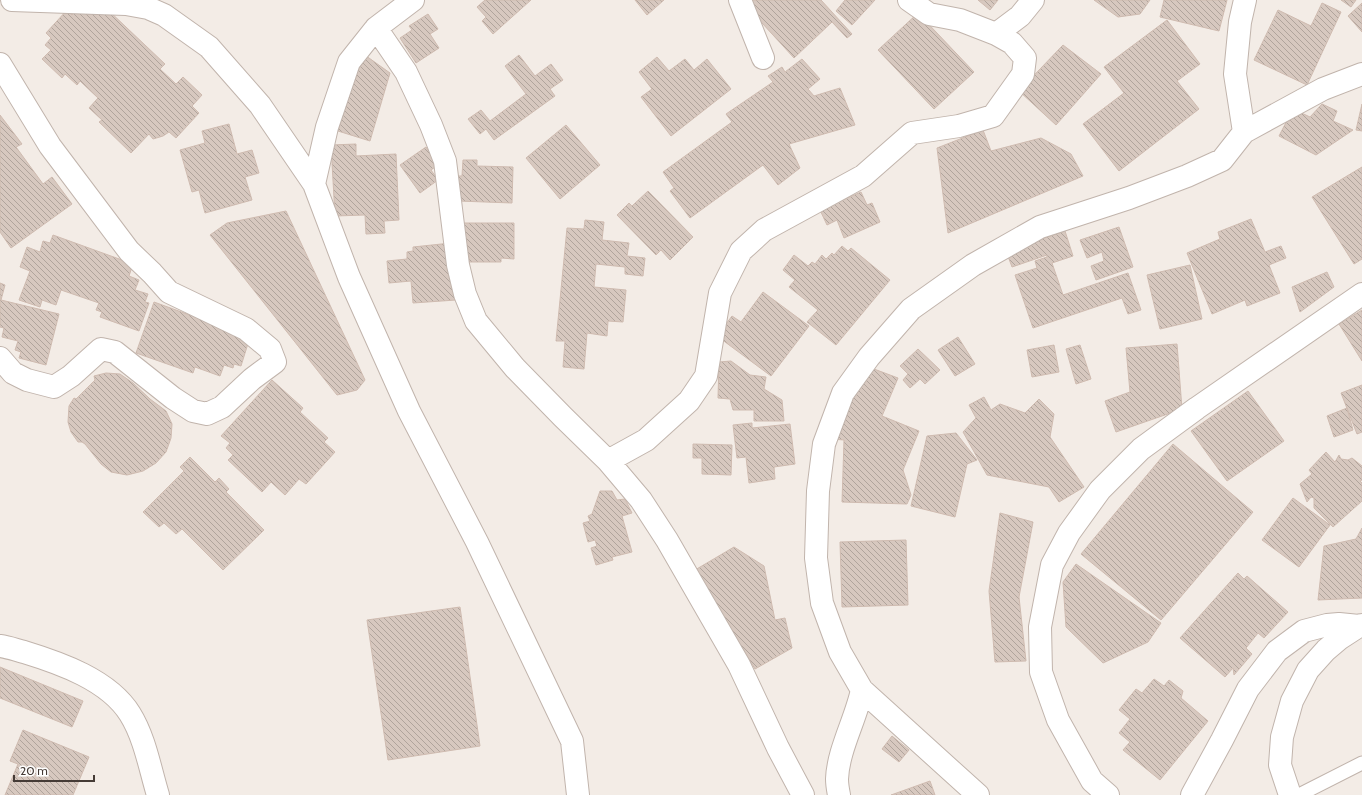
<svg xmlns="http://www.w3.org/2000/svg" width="1362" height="795" font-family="Cabin,sans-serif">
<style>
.building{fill:url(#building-back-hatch);stroke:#cfbbb0}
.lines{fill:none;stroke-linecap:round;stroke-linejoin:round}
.service-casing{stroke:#c1b4ac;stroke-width:15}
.minor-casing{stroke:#c1b4ac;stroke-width:24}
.tertiary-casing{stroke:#c1b4ac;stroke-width:24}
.service{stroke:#fff;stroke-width:13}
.minor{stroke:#fff;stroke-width:22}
.tertiary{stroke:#fff;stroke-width:22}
</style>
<defs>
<pattern id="building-back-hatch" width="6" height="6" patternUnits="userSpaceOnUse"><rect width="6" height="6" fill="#d7c8bf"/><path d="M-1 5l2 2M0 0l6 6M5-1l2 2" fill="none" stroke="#b0a49c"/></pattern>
</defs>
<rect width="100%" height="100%" fill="#f3ece6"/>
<path class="building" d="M485,0H531L493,34L482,21L486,17L477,7Z
M635,0H664L647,15Z
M741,0H821L852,34L847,38L832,22L794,58Z
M845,0H875L852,25L836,11Z
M978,0H998L990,10Z
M1094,0H1150L1140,14L1118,17Z
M1164,0H1227L1219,31L1160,17Z
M1341,0H1356L1351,7Z
M1322,3L1341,12L1307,85L1254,60L1278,10L1311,26Z
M1362,3V32L1348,16Z
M95,6L107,9L165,64L160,69L176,84L183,77L202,95L192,106L199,113L176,138L169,132L163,136L153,139L149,134L131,153L99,122L102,120L89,108L98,98L80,81L77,85L65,74L62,78L42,59L51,50L45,45L51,38L46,33L67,10L72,15L79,7L86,14Z
M918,13L974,72L934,109L878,50Z
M428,14L438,29L430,34L439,48L416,63L400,38L412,30L409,26Z
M1167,20L1200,64L1177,81L1199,109L1119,171L1083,124L1124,93L1104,67Z
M1063,45L1101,74L1056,125L1019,91Z
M362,53L390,73L370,141L338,131Z
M519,55L535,76L551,64L563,80L550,89L555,96L494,140L486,129L480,134L468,119L481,110L490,121L526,94L505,66Z
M657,57L669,71L685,59L694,70L707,59L731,89L671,136L641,97L652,89L639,72Z
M802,59L820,79L808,89L814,96L840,88L855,125L789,144L800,168L778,185L763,165L690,218L670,191L674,188L663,172L732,122L726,114L773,82L768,76L782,67L785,72Z
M1322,104L1337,111L1333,121L1353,130L1316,155L1279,136L1293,109L1310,117Z
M1362,104V131L1356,130Z
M0,115L22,144L16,147L43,184L52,177L72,204L11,248L0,232Z
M229,124L237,154L252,150L259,173L245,177L252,200L205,213L199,190L192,192L180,150L205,143L202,131Z
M566,125L600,165L560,199L526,158Z
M983,130L991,151L1041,138L1071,154L1083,176L948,233L937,148Z
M356,144V156L396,154L399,220L384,221L385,233L366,234L365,215L335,216L331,145Z
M426,147L438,165L431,170L438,180L420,193L400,165Z
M463,160H477V166L513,167L512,203L458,201L452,176H462Z
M1362,167V259L1354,264L1312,197Z
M648,191L693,237L670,260L661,250L656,255L617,215L629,203L632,206Z
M861,192L867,205L872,203L880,222L844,238L837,220L827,225L820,210Z
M286,211L365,380L357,390L337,395L210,235L227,223Z
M1251,219L1265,252L1281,246L1286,258L1269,265L1280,293L1247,306L1245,300L1212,314L1187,253L1220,239L1218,232Z
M585,220L604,222L602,240L629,243L627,256L645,258L643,276L625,274V267L596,264L594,287L626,290L623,322L608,321L607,336L587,333L584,369L563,367L565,341H556L567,228L584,229Z
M463,223H514V259L501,258V262H469V254H462Z
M1119,227L1133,267L1096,280L1091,266L1104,261L1102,252L1087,258L1080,240Z
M1065,231L1073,256L1052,263L1063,295L1128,273L1141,310L1128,314L1122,298L1033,328L1015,275L1037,268L1035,261L1047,257V255L1012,267L1006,251Z
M53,235L133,264L129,276L139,280L135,290L148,294L145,302L149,303L139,331L100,317L102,312L96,310L99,303L61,290L56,305L42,300L40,307L19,300L30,271L20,267L27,247L40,252L43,241L50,243Z
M451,243L456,300L413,303L411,281L389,283L387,261L407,259V252L413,251V247Z
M842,246L848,251L851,248L890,280L836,345L807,322L818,310L789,287L795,280L783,270L794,255L808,266L812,262L815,264L822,255L826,259L832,253L834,255Z
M1190,265L1202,319L1160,329L1147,275Z
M1327,272L1334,287L1300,312L1292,287Z
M0,283L5,285L1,300L59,314L46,365L19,358L21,352L15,350L18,341L2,337L4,328L0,327Z
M763,292L809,326L771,376L717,336L732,316L741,322Z
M154,302L250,337L241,366L234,364L233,368L224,365L220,376L195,367L193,373L136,353Z
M1362,310V361L1339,324Z
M958,337L975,364L955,376L938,350Z
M1177,344L1182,409L1116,432L1105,401L1130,392L1126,348Z
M1054,345L1059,372L1032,377L1027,350Z
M1080,345L1091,379L1076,384L1066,349Z
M918,349L940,370L925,384L920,379L910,388L903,380L908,374L900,366Z
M731,361L750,375L766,377L764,389L782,400L784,421H754V410H733L730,399L718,398L719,362Z
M874,369L898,378L882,416L919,431L903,470L911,495L907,504L842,502L844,440L832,439L846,404Z
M106,373L120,374L133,383L150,399L166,411L172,424L171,438L166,452L156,463L143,471L127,475L111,472L101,464L85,444L82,442H78L71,432L68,422L69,406L74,398L76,399L95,380L94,376Z
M272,380L303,408L300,412L328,438L324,442L335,452L306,484L299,479L285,495L271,482L262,492L228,460L233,455L226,448L230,443L221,436Z
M1362,385V432L1357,434L1341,393Z
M1248,391L1284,441L1227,481L1191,431Z
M984,397L991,410L1000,404L1025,413L1039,399L1054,414L1050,437L1084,487L1059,502L1049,487L987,475L963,432L976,418L969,405Z
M1347,408L1353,430L1334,437L1327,416Z
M752,423V428L790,424L795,464L774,467L775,479L749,483L746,457L737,458L733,425Z
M956,433L977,460L967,464L955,517L911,506L927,436Z
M693,444L732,445L731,475L702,474V458H693Z
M1173,444L1253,512L1161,620L1081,554Z
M1326,452L1335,462L1339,455L1341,459L1348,460L1352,458L1362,466V480L1360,481L1362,483V501L1333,527L1314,508V498L1311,497L1307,502L1300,484L1312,474L1309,470Z
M190,457L215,482L219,478L229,489L226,492L264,530L223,570L182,529L176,534L164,523L159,527L143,512L184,471L180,467Z
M600,491H612L617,500L625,499L632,513L622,516L632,552L612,557L613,560L596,565L591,548L597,546L595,540L588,542L583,523L590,521L588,516L592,514Z
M1293,498L1330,525L1299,567L1262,540Z
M1000,513L1033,522L1019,597L1026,661L995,662L989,591Z
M1362,528V598L1318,600L1324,546L1356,539Z
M906,540L908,605L842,607L840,542Z
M734,547L764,566L775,620L785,618L792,648L755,669L695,570Z
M1076,564L1161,623L1148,642L1103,663L1066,627L1063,582Z
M1238,573L1244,579L1247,576L1288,612L1264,638L1258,633L1246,648L1252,654L1234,675L1233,668L1225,677L1180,638Z
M460,607L480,746L388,760L367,620Z
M0,667L83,701L72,727L0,698Z
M1154,679L1164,686L1169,680L1183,691L1181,698L1208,721L1160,780L1123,750L1130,742L1119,733L1130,719L1119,710L1136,689L1142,693Z
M23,730L89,757L73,795H5L18,764L10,761Z
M892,736L909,750L899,762L882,749Z
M930,781L935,795H891Z"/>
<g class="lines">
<g class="service-casing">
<path id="service" d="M1299,795L1362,763"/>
</g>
<g class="minor-casing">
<path id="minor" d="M12,0L126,4L148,8L164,15L209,47L260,105L314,184
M413,0L376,28L349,62L327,127L314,184L349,277L409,411L477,542L572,741L578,795
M740,0L763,58
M376,28L406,72L431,125L445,161L458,265L465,294L476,321L515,368L563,417L608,461L641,500L667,540L739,665L778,748L803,795
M996,34L1020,16L1033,0
M0,64L50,146L129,251L152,273L169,292L246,329L270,349L275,362L252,379L222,407L207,414L193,411L173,398L115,352L101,349L71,376L54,387L27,380L13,373L0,358
M1244,132L1235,74L1240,22L1245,0
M608,461L646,440L689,401L706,376L720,293L741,251L764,230L863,176L912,133L959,126L993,116L1023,74L1025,58L1012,43L996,34L960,20L929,14L909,0
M0,646C8,647 16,650 24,652C60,663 109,680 130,714C145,738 150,769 158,795
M839,795C838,790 837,785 837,779C838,750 856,719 862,690
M978,795L862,690L840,652L822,603L816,558L818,491L824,444L843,393L869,357L911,309L973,265L1040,227L1129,198L1187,176L1222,160L1244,132L1323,89L1362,74
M1108,795L1092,781L1058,720L1041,672L1040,627L1052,565L1069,533L1100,490L1141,449L1197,408L1362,294
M1192,795L1222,740L1248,689L1277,651L1304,631L1327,625L1339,624L1359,626"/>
</g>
<g class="tertiary-casing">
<path id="tertiary" d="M1290,795L1280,765L1282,737L1292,701L1308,670L1326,650L1339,639L1359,626L1362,625"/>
</g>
<use href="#service" class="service"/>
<use href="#minor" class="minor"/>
<use href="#tertiary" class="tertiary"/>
</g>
<path d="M14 775v6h80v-6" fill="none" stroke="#453b36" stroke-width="2"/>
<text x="20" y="775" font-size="12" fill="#453b36" stroke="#ffffff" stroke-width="3" paint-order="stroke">20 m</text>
</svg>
